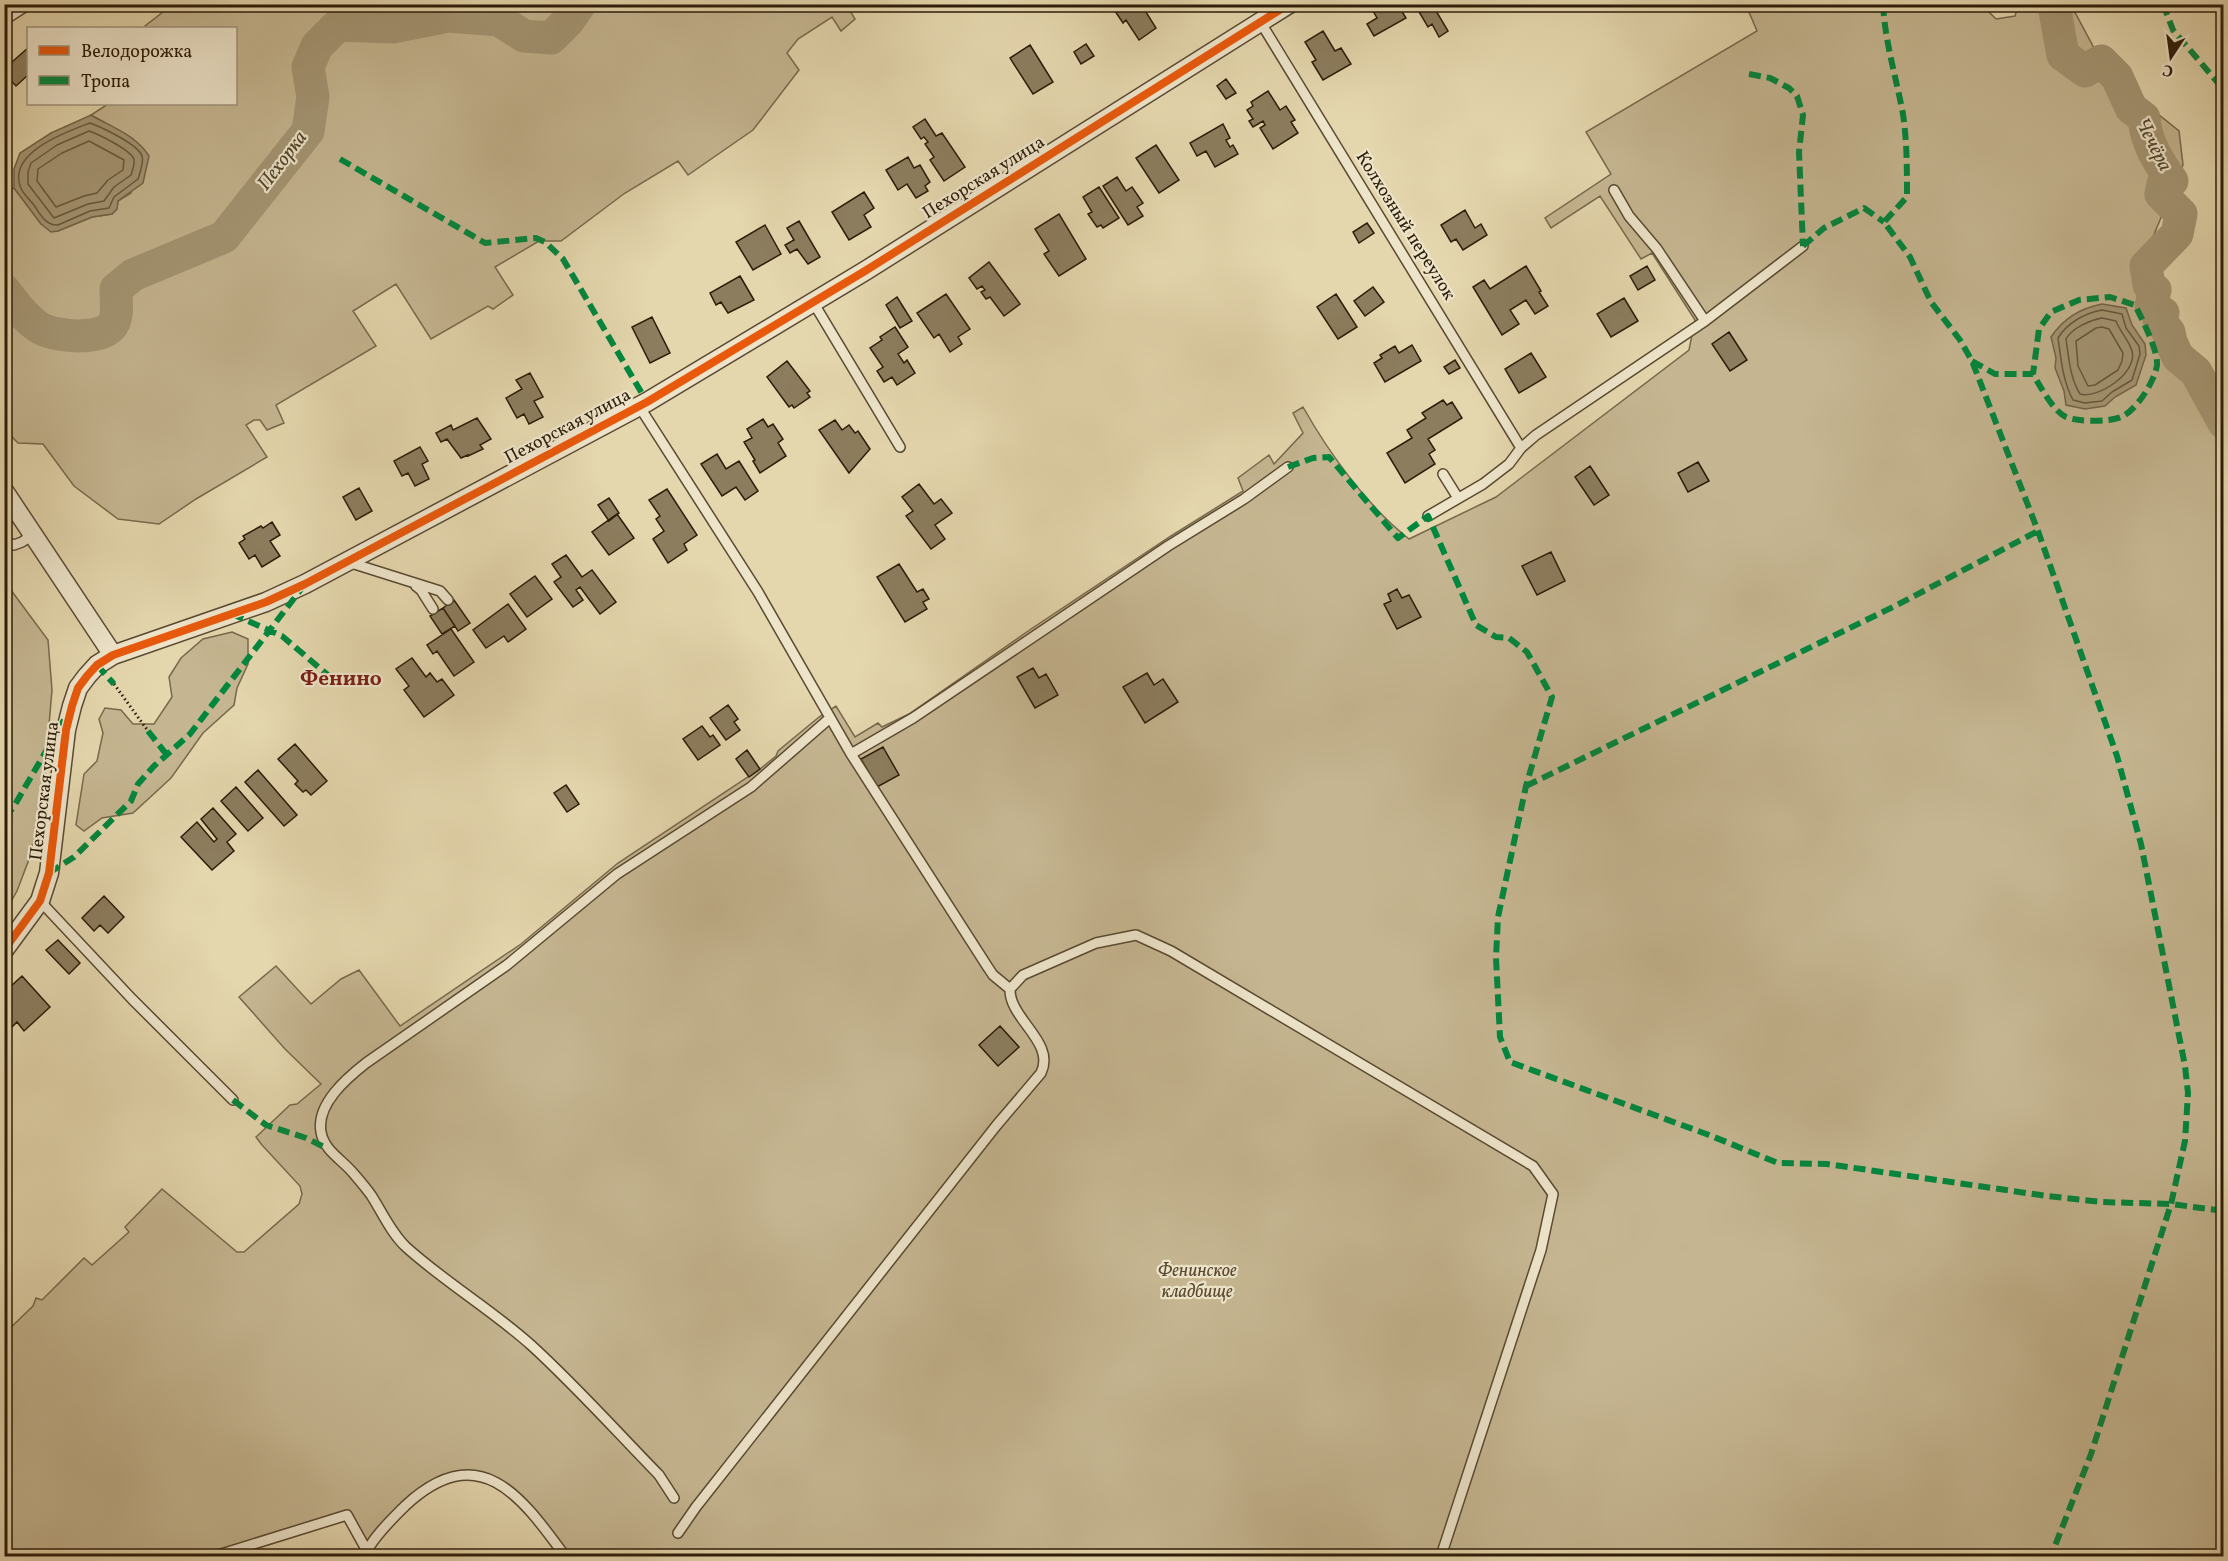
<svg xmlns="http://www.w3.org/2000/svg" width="2228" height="1561" font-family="Vollkorn,serif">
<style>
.green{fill:#c5b691;stroke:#78694c;stroke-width:1.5}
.water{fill:#a59775;stroke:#756649;stroke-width:1.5}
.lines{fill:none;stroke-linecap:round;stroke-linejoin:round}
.shore{stroke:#685a3e;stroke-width:1.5}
.river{stroke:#a59775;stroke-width:33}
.building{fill:#8c7d5e;stroke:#2c1c08;stroke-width:1.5}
.service-casing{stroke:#5a4a31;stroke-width:12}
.minor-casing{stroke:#5a4a31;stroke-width:21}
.path{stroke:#2c1c08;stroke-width:3;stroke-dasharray:1.5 3;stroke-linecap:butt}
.service{stroke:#ede4ca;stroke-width:9}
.minor{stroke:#ede4ca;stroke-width:18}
.quiet{stroke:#00873e;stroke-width:6;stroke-dasharray:12 6;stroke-linecap:butt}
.cycleway-casing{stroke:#ede4ca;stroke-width:11}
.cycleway{stroke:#e8590c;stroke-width:8}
.labels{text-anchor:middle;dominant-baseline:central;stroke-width:4.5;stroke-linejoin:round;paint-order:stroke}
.street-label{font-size:18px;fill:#2c1c08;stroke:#ede4ca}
.park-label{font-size:18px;font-style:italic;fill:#5a4a31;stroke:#ede4ca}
.water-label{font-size:20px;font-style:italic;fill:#56472e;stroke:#ede4ca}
.quarter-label{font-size:21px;font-weight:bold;fill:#7a1f14;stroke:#ede4ca}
</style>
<rect width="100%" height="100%" fill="#e4d6ad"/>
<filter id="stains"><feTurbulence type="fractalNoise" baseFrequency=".00333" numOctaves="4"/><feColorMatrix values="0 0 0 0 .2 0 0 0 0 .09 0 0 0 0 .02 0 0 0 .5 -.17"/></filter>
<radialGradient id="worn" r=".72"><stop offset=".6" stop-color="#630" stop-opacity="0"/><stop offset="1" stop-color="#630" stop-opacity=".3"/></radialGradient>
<path class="green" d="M846,4L855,19L841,31L832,17L798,39L787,53L799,70L753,130L688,175L678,161L625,193L561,241H539L495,267L513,295L493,309L488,306L431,339L396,284L353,311L376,346L276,405L284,423L267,430L260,420H254L246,425L267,457L196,499L159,524L118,519L74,486L43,444L18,443L5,430L4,195L14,188L41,224L58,231L92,217L112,214L117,209L118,201L131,193L133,139L91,115L108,104H236V28H146L145,26L172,5Z
M1762,5H1982L1996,19L2015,16L2018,5H2071L2108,74L2179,131L2183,165L2145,256L2174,359L2223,394V1556H565L531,1510L496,1482L458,1475L418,1494L367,1551L346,1515L215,1556H5V1333L33,1306L36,1298L42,1300L84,1258L92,1265L129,1232L125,1227L162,1189L237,1252H244L299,1204L302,1194L300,1186L262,1145L256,1137L290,1105L297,1104L321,1084L285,1049L239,997L276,966L311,1004L341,979L359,970L400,1026L521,944L618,863L760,769L776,756L778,751L819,717L836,706L855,737L878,723L882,727L909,714L1031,629L1171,536L1243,491L1238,478L1269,455L1274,464L1303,433L1293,413L1303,407C1329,453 1367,506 1409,539L1496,497L1689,350L1695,320L1652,253L1641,259L1600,196L1551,228L1545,218L1611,174L1586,132L1757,31L1749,12Z
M5,582L48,640L52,690L44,783L35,835L28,862L17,891L5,912Z
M232,632L248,639V664L237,688L234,705L203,733L171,778L133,813L102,818L84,831L76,825L84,774L97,761L103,733L99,719L105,708L121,710L133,724H154L172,697L169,677L181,658L203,639Z"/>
<path class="water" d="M91,115C111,127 136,135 149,156L143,183L118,201L117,209L112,214L92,217L58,231L51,232L41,224L14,188V169L20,153L51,133Z
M2102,304L2126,308L2132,325L2145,344L2146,355L2136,385L2115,397L2105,406L2085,409L2066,405L2064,391L2055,368L2056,358L2051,337C2063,319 2081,308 2102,304Z"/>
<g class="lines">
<path class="shore" d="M90,123C101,127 138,144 142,156C144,162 140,173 138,179L114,197L109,208L90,211L58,225C46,226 40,214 34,205C30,200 22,193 20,186C9,152 66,132 90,123Z
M89,131C98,134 133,151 134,160C135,165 132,171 131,175L114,187L104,201L88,204L54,218L28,184V172L31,163L57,145Z
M89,141L124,160L123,170L108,180L97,193L84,196L56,207L37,181L38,169L62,153Z
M2102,310L2122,314L2126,328L2139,346L2140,354L2132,380L2112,392L2102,401L2085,403L2073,400C2063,382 2061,359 2058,338C2067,323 2085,313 2102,310Z
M2102,318L2116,321C2120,332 2129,340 2132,351C2138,372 2099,399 2080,394C2070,378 2069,359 2066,339C2072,328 2090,320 2102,318Z
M2102,327L2109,329L2123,353L2122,361L2118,370L2095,385L2088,386L2078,366L2076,341L2096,328Z"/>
<path class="river" d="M2059,4L2055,11L2063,55L2085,71L2101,61L2117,77L2131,108L2144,118C2146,143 2158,161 2172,181L2163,184L2161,194L2181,214L2177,234L2146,266L2149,285L2155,290L2151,306L2163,313L2159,320L2169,332L2171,342L2178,357L2196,372L2224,423
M4,290C13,302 26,320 40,328C55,337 106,342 114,322C118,314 116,299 116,289L133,275L224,237L308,131L313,97L308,67L317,46L338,25L393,27L448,16L499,20L524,36L551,38L569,20L580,4"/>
</g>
<path class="building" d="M1117,4H1141L1156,28L1139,40L1126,20L1123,23L1113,8Z
M1369,4H1391L1393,8L1398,5L1406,18L1374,36L1367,24L1377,18Z
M1407,4H1432L1448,31L1439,37L1432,24L1428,27L1415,5L1410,9Z
M1323,31L1335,51L1341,48L1351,64L1323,80L1312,62L1316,60L1305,42Z
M1086,44L1094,56L1081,64L1074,52Z
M1030,45L1053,82L1033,94L1010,58Z
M28,48V75L16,86L4,73V69Z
M1226,79L1236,93L1226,99L1217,86Z
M1268,91L1280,110L1286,106L1295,120L1291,122L1298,133L1273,149L1260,128L1265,125L1263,121L1253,127L1249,121L1253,119L1247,110L1253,106L1251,102Z
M925,119L936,136L942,133L965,167L944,181L930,160L934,157L925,144L928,142L924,137L921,139L913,127Z
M1223,124L1230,138L1226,140L1230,147L1233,145L1238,154L1215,167L1206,151L1197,156L1190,143Z
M1156,145L1179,180L1159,193L1136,158Z
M908,157L914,168L920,165L930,182L925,186L928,191L916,198L907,184L898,190L886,170Z
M1117,177L1126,191L1132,187L1143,203L1137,207L1143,216L1128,225L1103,186Z
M1099,187L1119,218L1103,228L1101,225L1097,227L1088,214L1092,212L1083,197Z
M864,192L874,208L864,215L871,227L849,240L832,212Z
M1465,210L1475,228L1481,224L1487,235L1463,250L1456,239L1451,242L1441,225Z
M1059,214L1086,259L1059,276L1044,254L1049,251L1035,229Z
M799,221L820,257L808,264L797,249L790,253L785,245L794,240L787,228Z
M1367,223L1374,233L1359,243L1353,232Z
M765,225L781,254L753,270L736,242Z
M989,262L1020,304L1004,316L990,297L986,299L981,292L985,290L982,286L977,289L969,278Z
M1526,266L1541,291L1539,292L1548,306L1535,314L1526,300L1510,310L1519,324L1502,335L1473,287L1484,280L1490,289Z
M1647,266L1655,280L1638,290L1630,276Z
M740,276L754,300L728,313L721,302L716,305L710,293Z
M1373,287L1384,302L1365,316L1354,301Z
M946,294L970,329L958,337L962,344L950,352L939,334L934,338L917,313Z
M1336,294L1357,327L1338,339L1317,307Z
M897,297L912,321L900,328L886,305Z
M1624,298L1638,321L1611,337L1597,314Z
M652,317L670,353L650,363L632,327Z
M895,327L908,347L898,354L904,363L907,360L915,373L897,385L892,377L884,382L877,371L883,367L870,348L882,340L880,337Z
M1729,332L1747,360L1730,371L1712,344Z
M1412,345L1421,361L1385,382L1374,363L1382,358L1380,355L1395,346L1399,353Z
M1531,353L1546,377L1519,393L1505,369Z
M1455,360L1460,368L1449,374L1444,367Z
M787,361L810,391L807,393L810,397L794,408L792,405L789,407L767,377Z
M530,373L543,397L534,401L543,417L529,424L524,414L517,418L506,398L522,389L516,380Z
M1443,400L1447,405L1452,402L1462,418L1428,439L1435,450L1429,454L1435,464L1405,483L1387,453L1412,438L1407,430L1426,418L1422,413Z
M477,418L491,439L480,445L483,449L468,456V455L461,458L447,439L441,442L436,433L451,425L453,430Z
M763,419L768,427L773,424L783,439L778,443L786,456L760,473L753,461L755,460L744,442L752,438L747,429Z
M835,420L842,430L849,425L855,433L858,431L870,449L849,473L819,430Z
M420,447L428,461L422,464L429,479L415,486L408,473L402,476L394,461Z
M717,454L726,469L739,461L758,491L745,500L736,487L722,496L701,464Z
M1698,462L1709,481L1688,492L1678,473Z
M1590,466L1609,495L1594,505L1575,477Z
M919,484L934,504L941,499L952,513L935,525L945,539L931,549L906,516L913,511L902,497Z
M359,488L372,511L356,520L343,497Z
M667,489L697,535L684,544L687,550L668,563L653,539L664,531L656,519L660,516L649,500Z
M609,498L619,513L609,521L598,505Z
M617,514L634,538L609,555L592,532Z
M272,522L280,535L270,541L280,556L262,567L255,555L249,559L239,543L245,539L243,536L261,526L263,528Z
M1551,552L1565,581L1537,595L1522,566Z
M566,555L582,577L592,570L616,602L600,614L580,587L576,590L583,600L573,607L554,582L561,577L552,564Z
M899,564L917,592L923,589L929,599L923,602L927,609L905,622L877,577Z
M535,576L552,599L527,617L510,594Z
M1397,589L1402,598L1409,595L1421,617L1397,629L1384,604L1391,601L1388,594Z
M454,600L470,623L458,631L443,608Z
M508,604L526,629L508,642L504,636L486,648L473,630Z
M443,608L455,626L442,634L430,616Z
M451,629L474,662L454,676L437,651L433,654L427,645Z
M412,658L426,677L430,673L437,682L442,679L454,695L424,717L404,690L409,686L396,669Z
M1033,668L1039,678L1046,674L1058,695L1035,708L1017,677Z
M1147,673L1154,685L1163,679L1178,702L1145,723L1123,687Z
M728,705L738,719L734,722L740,730L726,740L710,718Z
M702,726L710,737L713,735L720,745L698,760L683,739Z
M295,744L327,781L311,795L306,790L303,792L295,784L298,781L278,759Z
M883,747L899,775L877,787L861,759Z
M747,750L760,769L749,777L736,759Z
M258,770L297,815L284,826L245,782Z
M566,785L579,804L567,812L554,793Z
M236,787L263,818L248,831L221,801Z
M213,808L236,834L227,842L234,851L212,870L181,837L197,822L214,842L217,839L201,819Z
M104,896L124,917L108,933L100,925L94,931L82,918Z
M58,940L80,963L69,974L46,950Z
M22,976L50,1007L24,1031L17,1022L12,1027L4,1019V989L8,985L10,987Z
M1000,1026L1019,1047L998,1066L979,1045Z"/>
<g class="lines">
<g class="service-casing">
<path id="service" d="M1261,23L1521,448
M1614,190L1629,216L1657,249L1705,321
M813,302L900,447
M639,406L758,592L851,754L987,966L993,975L1010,989
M1443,474L1458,498
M1428,516L1483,484L1509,464L1521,448L1536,435L1705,321L1803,246
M4,541L14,545L22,542L34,534
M348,562L440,591L448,600
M416,586L421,590L433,609
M851,754L913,718L1168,546L1244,499L1288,467
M40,901L132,999L233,1100
M674,1498L659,1475C617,1432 576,1386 531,1345C492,1310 446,1283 406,1247C391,1233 382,1212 371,1195C366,1188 360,1181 354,1174C343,1160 324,1151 321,1132C316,1104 347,1078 366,1063L507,965L617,874L751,787L830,718
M678,1533L696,1507L996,1126L1041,1073C1056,1042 1009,1019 1010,989L1023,975L1096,943L1136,935L1171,951L1533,1166L1553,1194L1541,1250L1441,1556
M215,1556L347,1515L367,1551L363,1554
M365,1556C370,1540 393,1518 405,1506C479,1437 521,1496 565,1556"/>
</g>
<g class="minor-casing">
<path id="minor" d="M4,15L21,4
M4,491L113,655
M4,950L40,901L49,873L66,730L72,706L78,688L87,676L97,665L113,655L266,602L305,584L647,402L865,271L1289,4"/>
</g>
<path class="path" d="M4,64L6,67
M114,684L148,731"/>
<use href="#service" class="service"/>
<use href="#minor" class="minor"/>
<path class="quiet" d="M1883,4C1885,42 1896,77 1903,114C1907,142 1907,169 1907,197L1884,222L1910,257L1931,302L1960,340L1972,361L2038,531L2117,756L2141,844L2185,1066L2188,1093L2185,1141L2171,1204L2091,1454L2051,1556
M2163,4L2173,30L2224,90
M4,15L21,4
M1749,74L1770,78L1789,88L1797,96L1803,115L1799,152L1803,246
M340,159L485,243L536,238L545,242L563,259L647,402
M1803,246L1824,228L1864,208L1884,222
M1972,361L1995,374H2033C2040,386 2053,411 2066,417C2077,422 2110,422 2121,417C2136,411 2155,381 2157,365C2158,350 2142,319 2135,305L2110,297L2079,300L2051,312L2039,329L2033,374
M1288,467L1313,458L1329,457L1398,538L1428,516L1476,625L1496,637L1509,638L1527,652L1552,697L1526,786L1498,917L1496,958L1500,1037L1510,1062L1709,1135L1778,1163L1827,1164L2047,1196L2102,1202L2171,1204L2224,1211
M232,614L282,636L329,676
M97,665L114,684
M148,731L167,755
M1526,786L1895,606L2038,531
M4,817L13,808L64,720
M49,873L74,857L131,801L138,784L154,766L190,734L302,588
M233,1100L266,1125L306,1138L328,1149"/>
<g class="cycleway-casing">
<path id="cycleway" d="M4,950L40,901L49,873L66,730L72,706L78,688L87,676L97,665L113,655L266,602L305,584L647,402L865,271L1289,4"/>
</g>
<use href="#cycleway" class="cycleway"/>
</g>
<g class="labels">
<g class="street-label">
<text transform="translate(984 178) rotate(-32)">Пехорская улица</text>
<text transform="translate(1405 226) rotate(58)">Колхозный переулок</text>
<text transform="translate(568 427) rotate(-28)">Пехорская улица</text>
<text transform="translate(45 791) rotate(-83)">Пехорская улица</text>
</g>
<g class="park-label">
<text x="1197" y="1271">Фенинское<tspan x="1197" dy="21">кладбище</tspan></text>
</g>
<g class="water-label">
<text transform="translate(2153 145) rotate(63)">Чечёра</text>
<text transform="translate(283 161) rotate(-53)">Пехорка</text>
</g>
<g class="quarter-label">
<text x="341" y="679">Фенино</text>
</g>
</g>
<rect width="2228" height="1561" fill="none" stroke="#e4d6ad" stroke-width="24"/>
<rect x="6" y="6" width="2216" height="1549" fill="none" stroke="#2c1c08" stroke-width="3"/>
<rect x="12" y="12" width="2204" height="1537" fill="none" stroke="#2c1c08" stroke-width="1.5"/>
<rect x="27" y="27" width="210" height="78" fill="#ede4ca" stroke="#a0947c" stroke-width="1.5"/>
<rect x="39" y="46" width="30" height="9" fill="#e8590c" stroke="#a0947c" stroke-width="1.5"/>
<text x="81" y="57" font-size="18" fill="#2c1c08">Велодорожка</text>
<rect x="39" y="76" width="30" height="9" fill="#00873e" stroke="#a0947c" stroke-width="1.5"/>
<text x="81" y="87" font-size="18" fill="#2c1c08">Тропа</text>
<g transform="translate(2171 57) rotate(193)" stroke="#ede4ca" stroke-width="4.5" paint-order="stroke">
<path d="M0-4.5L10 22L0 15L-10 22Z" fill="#2c1c08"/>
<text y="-9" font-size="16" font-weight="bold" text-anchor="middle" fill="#2c1c08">С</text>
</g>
<rect width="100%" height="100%" filter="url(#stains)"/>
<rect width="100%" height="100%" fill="url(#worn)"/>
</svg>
